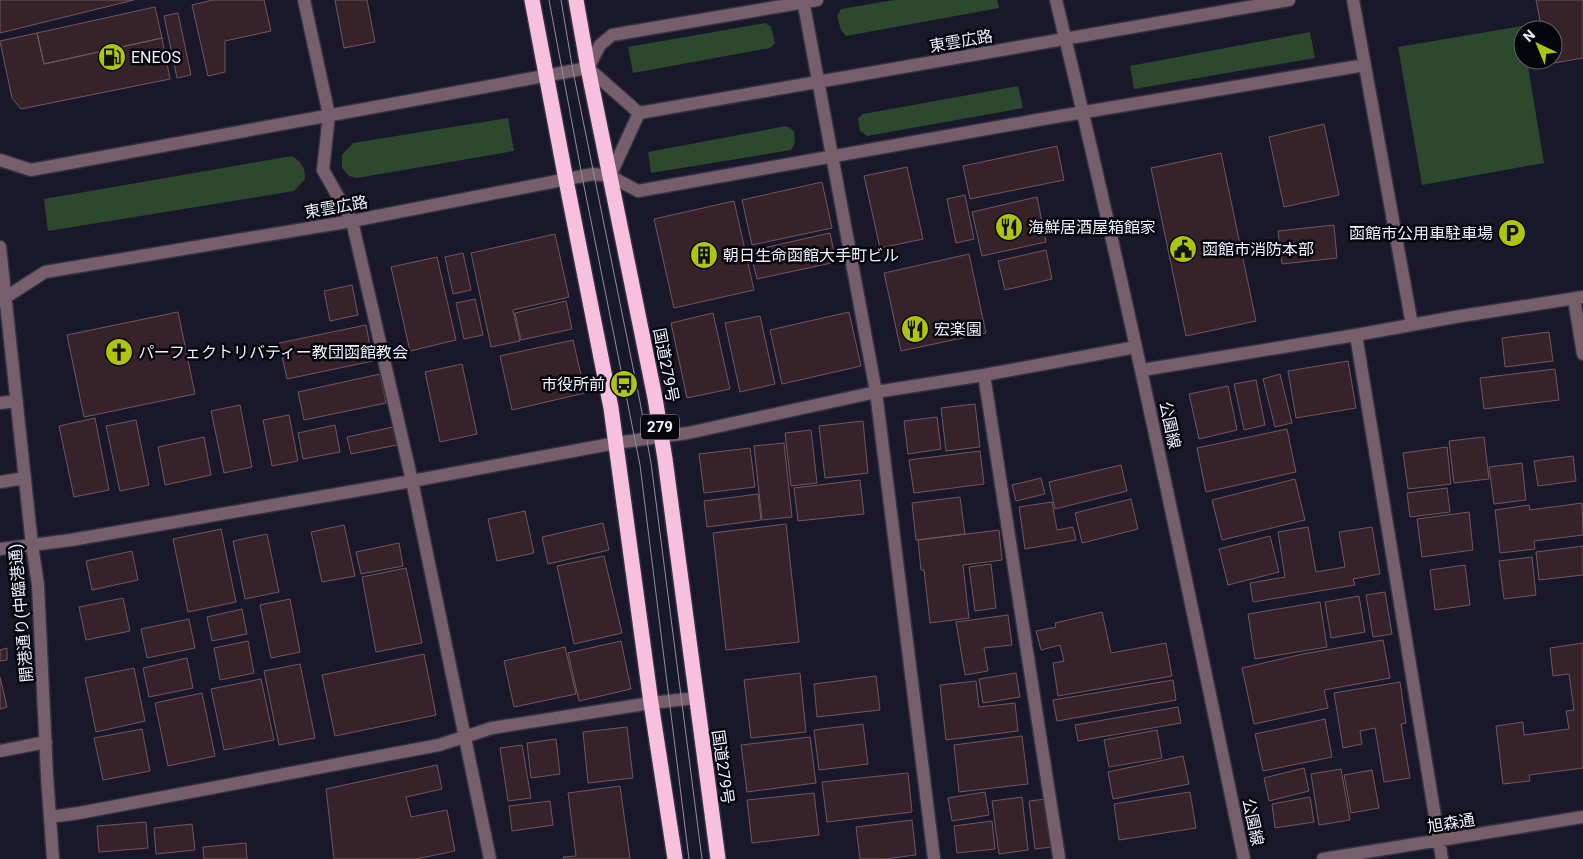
<svg xmlns="http://www.w3.org/2000/svg" width="1583" height="859" font-family="Roboto,'Noto Sans JP',sans-serif">
<style>
.green{fill:#2c482d}
.building{fill:#38222a;stroke:#715760}
.lines{fill:none;stroke-linecap:round;stroke-linejoin:round}
.minor-casing{stroke:#333244;stroke-width:15}
.highway-casing{stroke:#333244;stroke-width:18}
.minor{stroke:#765f6b;stroke-width:12}
.highway{stroke:#f9bfdf;stroke-width:15}
.tram{stroke:#8f8f9f;stroke-width:1}
.labels{text-anchor:middle;dominant-baseline:central;stroke-width:5;stroke-linejoin:round;paint-order:stroke}
.shield{fill:#05050c;stroke:#a9a9b5;stroke-width:1}
.shield-label{font-size:15px;font-weight:bold;fill:#efeffd}
.street-label{font-size:16px;fill:#efeffd;stroke:#05050c}
.poi-label{font-size:16px;fill:#efeffd;stroke:#05050c;text-anchor:start}
</style>
<rect width="100%" height="100%" fill="#19182b"/>
<path class="green" d="M894,0H997L999,8L846,36L841,30L837,16L841,9Z
M765,23L771,27L775,43L770,48L633,73L628,47Z
M1522,26L1523,60H1527L1544,163L1422,185L1398,47Z
M1310,32L1315,58L1134,89L1130,66Z
M1018,86L1023,108L867,136L860,131L858,118L863,114Z
M508,118L514,151L357,178L349,176L342,168V155L353,143Z
M786,126L794,131L795,143L791,150L651,173L648,152Z
M292,156C302,163 305,167 305,179L294,191L48,231L44,199Z"/>
<path class="building" d="M0,0H134L0,33Z
M213,0H264L271,31L225,41V72L208,76L192,5Z
M335,0H367L375,42L344,48Z
M1536,0H1583V58L1548,64L1547,60H1553V30H1542Z
M155,7L162,38L44,64L37,33Z
M178,13L191,75L177,78L164,16Z
M37,33L44,64L162,38L170,79L21,109L12,98L0,41Z
M1324,124L1339,195L1284,207L1269,137Z
M1057,146L1064,180L970,199L963,166Z
M1221,153L1256,321L1186,336L1151,168Z
M907,167L923,239L880,248L864,176Z
M822,182L832,228L752,245L742,200Z
M965,195L974,239L956,243L947,199Z
M1037,197L1046,242L982,256L972,212Z
M734,201L754,290L674,308L654,219Z
M1334,225L1337,258L1282,264L1278,231Z
M830,233L836,262L757,279L750,251Z
M555,234L569,297L513,310L520,341L491,347L471,253Z
M1046,250L1052,279L1005,290L998,261Z
M463,253L471,290L453,294L445,257Z
M969,254L986,333L901,351L884,273Z
M437,257L456,340L410,351L391,267Z
M352,285L358,315L330,321L324,291Z
M475,299L483,335L464,339L456,303Z
M566,301L572,329L521,340L515,313Z
M178,312L195,394L84,417L67,335Z
M849,312L861,366L782,384L770,330Z
M713,313L730,389L687,398L671,323Z
M760,316L775,384L740,392L725,323Z
M366,325L373,361L287,379L279,343Z
M1549,332L1553,361L1505,367L1502,338Z
M573,340L585,393L512,410L500,356Z
M1348,361L1356,408L1296,418L1288,371Z
M462,364L477,434L440,442L425,372Z
M1555,369L1559,400L1484,409L1480,378Z
M380,374L386,403L304,420L298,392Z
M1280,374L1292,423L1275,427L1263,379Z
M1256,380L1265,425L1244,430L1234,384Z
M1228,386L1237,430L1199,439L1189,394Z
M975,404L980,447L946,451L941,408Z
M240,405L252,467L224,473L211,411Z
M289,415L298,461L272,466L263,420Z
M937,417L941,449L908,454L904,421Z
M95,418L109,490L74,497L59,426Z
M136,420L149,485L120,491L106,426Z
M863,421L868,473L825,478L819,426Z
M335,425L340,452L303,459L298,433Z
M393,427L397,445L351,454L347,437Z
M1287,429L1296,472L1206,492L1197,448Z
M811,430L817,483L791,486L785,433Z
M204,437L211,475L165,485L158,447Z
M1484,437L1489,479L1454,483L1449,441Z
M784,443L792,517L762,520L754,446Z
M1447,447L1451,484L1408,489L1403,453Z
M750,448L755,487L704,493L699,454Z
M980,451L984,484L914,493L909,460Z
M1573,456L1576,481L1538,486L1534,461Z
M1522,463L1526,500L1494,504L1489,467Z
M1121,465L1127,491L1055,509L1049,482Z
M1041,478L1045,494L1016,501L1012,485Z
M1295,479L1305,520L1222,540L1212,500Z
M860,480L864,514L798,521L794,488Z
M1447,488L1450,512L1410,517L1407,493Z
M758,494L761,520L707,527L704,501Z
M960,497L965,534L916,540L912,503Z
M1131,499L1138,529L1082,543L1075,513Z
M1052,502L1057,530L1073,527L1076,540L1025,549L1019,507Z
M1582,503L1583,535L1534,541L1535,549L1500,553L1495,510L1529,505L1530,510Z
M525,511L534,553L497,561L488,519Z
M1469,512L1473,550L1422,557L1417,519Z
M603,523L609,550L548,564L542,537Z
M786,524L799,642L726,650L713,533Z
M344,525L355,576L322,582L311,532Z
M1308,527L1316,572L1345,567L1339,532L1372,527L1380,574L1353,579L1355,585L1253,602L1250,583L1285,577L1278,532Z
M221,529L236,602L188,612L173,539Z
M999,530L1002,560L963,565L969,618L930,623L924,570H921L918,540Z
M267,534L279,592L245,599L233,541Z
M1270,536L1279,572L1228,585L1219,549Z
M399,543L403,566L361,574L356,552Z
M1583,546V575L1539,580L1536,552Z
M132,551L138,580L92,590L86,561Z
M604,556L622,633L574,644L557,566Z
M1532,557L1536,595L1504,599L1499,561Z
M991,564L996,608L975,611L969,567Z
M1465,565L1470,605L1435,610L1430,570Z
M406,568L422,643L376,652L362,577Z
M1385,592L1392,634L1373,637L1366,595Z
M1359,596L1365,632L1331,638L1325,602Z
M123,598L130,631L86,640L79,607Z
M290,599L300,652L271,658L260,605Z
M1320,602L1327,647L1255,659L1248,614Z
M242,609L247,634L212,641L207,617Z
M1102,612L1111,653L1166,643L1172,676L1058,696L1053,663L1064,661L1060,645L1041,650L1036,631L1056,627L1055,623Z
M1008,615L1012,645L984,648L988,671L965,675L956,622Z
M189,619L195,648L147,658L141,629Z
M1383,640L1390,678L1324,690L1328,708L1254,724L1242,668L1303,654Z
M248,641L254,673L220,680L214,648Z
M621,641L631,689L579,701L568,653Z
M1583,643V768L1529,775L1530,781L1503,784L1496,726L1523,722L1524,735L1569,729L1566,711L1574,710L1569,674L1553,676L1550,648Z
M565,647L576,694L514,707L504,661Z
M7,648V660L0,661V650Z
M424,654L436,715L335,736L322,675Z
M187,658L193,688L149,697L143,668Z
M300,664L315,738L279,745L264,671Z
M134,668L145,721L96,732L85,678Z
M800,673L806,732L751,738L744,680Z
M1016,673L1020,697L983,703L979,679Z
M876,676L880,710L817,717L814,684Z
M0,677L7,707L0,709Z
M261,679L274,740L224,750L211,689Z
M1173,680L1176,700L1057,721L1053,700Z
M976,681L979,707L1015,703L1018,731L946,740L940,685Z
M1400,682L1406,723L1401,724L1410,778L1384,782L1375,728L1360,731L1362,744L1343,748L1334,693Z
M202,693L215,756L168,766L155,703Z
M1178,707L1181,723L1078,741L1075,725Z
M1325,719L1332,757L1263,771L1255,734Z
M863,724L868,764L819,770L814,730Z
M627,727L633,778L588,783L583,732Z
M142,729L150,771L103,780L94,738Z
M1157,730L1162,758L1109,767L1104,740Z
M1022,736L1028,784L959,792L954,745Z
M810,737L816,783L747,792L741,745Z
M556,739L560,774L531,778L527,743Z
M522,745L531,798L508,801L500,748Z
M1183,756L1189,784L1113,799L1108,772Z
M437,765L442,789L406,797L411,817L447,810L455,851L416,859H334L326,789Z
M1304,768L1309,791L1269,801L1264,778Z
M1341,769L1350,820L1319,825L1311,774Z
M1372,770L1379,808L1351,813L1344,775Z
M908,773L912,812L827,822L822,782Z
M620,786L630,859H564L563,857L576,856L568,793Z
M985,792L989,815L952,821L948,798Z
M1190,792L1196,828L1119,840L1114,804Z
M814,793L819,835L752,843L747,800Z
M1022,797L1028,850L999,854L992,801Z
M1310,797L1314,822L1275,828L1272,804Z
M1046,799L1052,847L1035,849L1029,801Z
M550,801L553,825L512,831L509,806Z
M912,820L916,855L884,859H860L856,827Z
M992,821L995,849L957,853L954,826Z
M146,822L148,848L99,852L97,826Z
M192,824L195,850L156,854L154,828Z
M246,843L247,859H204L203,847Z"/>
<g class="lines">
<g class="minor-casing">
<path id="minor" d="M304,0L329,115L323,170L352,221L412,481L490,859
M803,0L876,392L934,859
M1056,0C1125,285 1185,572 1244,859
M1353,0L1412,325
M588,68L600,45L612,35L817,0
M639,113L1289,0
M0,160L31,170L588,68L639,113
M610,176L638,191L1043,119L1365,65
M0,247L32,545L38,585L47,776L53,859
M1574,299L1583,354
M0,301L45,272L352,221L593,174L610,176L639,113
M1356,335L1442,859
M1142,370L1356,335L1455,317L1583,297
M984,375L1059,857
M0,403L17,401
M0,482L25,478
M0,549L71,540L412,481L616,443L688,433L876,392L984,375L1136,347
M0,751L46,742
M50,817L79,813L439,745L492,728L651,703L696,698
M1323,859L1583,817"/>
</g>
<g class="highway-casing">
<path id="highway" d="M532,0L566,180L611,408L651,703L675,859
M576,0L588,68L655,398L665,459L718,859"/>
</g>
<use href="#minor" class="minor"/>
<use href="#highway" class="highway"/>
<path class="tram" d="M549,0L582,176L640,465L689,859
M561,0L573,71L640,402L651,463L702,859"/>
</g>
<defs>
<g id="fuel-disc" transform="scale(1.4375)"><circle r="9.5" fill="#aec509" stroke="#05050c"/><path d="M-5.5-6h7V0h2V4h1.3V-2.5L3-4.5l.8-.8L6-3V5H2.5V1h-1V6h-7ZM-4.2-4.7v3.2H.2V-4.7Z" fill="#111"/></g>
<g id="restaurant-disc" transform="scale(1.4375)"><circle r="9.5" fill="#aec509" stroke="#05050c"/><path d="M-5-6h1v4h1v-4h1v4h1v-4h1v5L-1.5 .5V6h-2V.5L-5-1ZM5-6V6H3V1.5H1.5Q1.5-4 5-6Z" fill="#111"/></g>
<g id="parking-disc" transform="scale(1.4375)"><circle r="9.5" fill="#aec509" stroke="#05050c"/><path d="M-3.5-5.5H1a3.5 3.5 0 0 1 0 7H-1V5.5H-3.5ZM-1-3.4V-.6H.8a1.4 1.4 0 0 0 0-2.8Z" fill="#111"/></g>
<g id="civic-disc" transform="scale(1.4375)"><circle r="9.5" fill="#aec509" stroke="#05050c"/><path d="M-.6-6.5H3V-4.5H.6V-3L4-1V1h2V6H-6V1h2V-1L-.6-3ZM-1.2 2.5V6h2.4V2.5Z" fill="#111"/></g>
<g id="building-disc" transform="scale(1.4375)"><circle r="9.5" fill="#aec509" stroke="#05050c"/><path d="M-4-6H4V6H1V3H-1V6H-4ZM-2.5-4.3h1.7v1.8h-1.7ZM.8-4.3h1.7v1.8H.8ZM-2.5-1h1.7V.8h-1.7ZM.8-1h1.7V.8H.8Z" fill="#111"/></g>
<g id="church-disc" transform="scale(1.4375)"><circle r="9.5" fill="#aec509" stroke="#05050c"/><path d="M-1.2-6h2.4v3.5h3.3v2.4h-3.3V6h-2.4V-.1h-3.3v-2.4h3.3Z" fill="#111"/></g>
<g id="bus-disc" transform="scale(1.4375)"><circle r="9.5" fill="#aec509" stroke="#05050c"/><path d="M-5-6H5V4H4V6H2V4H-2V6H-4V4H-5ZM-3.5-4V0h7V-4ZM-3.5 1.2v1.5H-2V1.2ZM2 1.2v1.5H3.5V1.2Z" fill="#111"/></g>
</defs>
<g fill-rule="evenodd">
<use href="#fuel-disc" x="112" y="57"/>
<use href="#restaurant-disc" x="1009" y="227"/>
<use href="#parking-disc" x="1512" y="233"/>
<use href="#civic-disc" x="1183" y="249"/>
<use href="#building-disc" x="704" y="255"/>
<use href="#restaurant-disc" x="915" y="329"/>
<use href="#church-disc" x="119" y="352"/>
<use href="#bus-disc" x="624" y="384"/>
</g>
<g class="labels">
<rect class="shield" x="641" y="414.5" width="38" height="25" rx="4"/>
<g class="shield-label">
<text x="660" y="427">279</text>
</g>
<g class="street-label">
<text transform="translate(961 41) rotate(-10)">東雲広路</text>
<text transform="translate(336 207) rotate(-10)">東雲広路</text>
<text transform="translate(666 365) rotate(79)">国道279号</text>
<text transform="translate(1170 425) rotate(78)">公園線</text>
<text transform="translate(21 613) rotate(-95)">開港通り(中臨港通)</text>
<text transform="translate(723 767) rotate(82)">国道279号</text>
<text transform="translate(1253 822) rotate(78)">公園線</text>
<text transform="translate(1451 823) rotate(-9)">旭森通</text>
</g>
<g class="poi-label">
<text x="131" y="57">ENEOS</text>
<text x="1028" y="227">海鮮居酒屋箱館家</text>
<text x="1493" y="233" text-anchor="end">函館市公用車駐車場</text>
<text x="1202" y="249">函館市消防本部</text>
<text x="723" y="255">朝日生命函館大手町ビル</text>
<text x="934" y="329">宏楽園</text>
<text x="138" y="352">パーフェクトリバティー教団函館教会</text>
<text x="605" y="384" text-anchor="end">市役所前</text>
</g>
</g>
<g transform="translate(1538 45) rotate(316)"><circle r="24" fill="#05050c" stroke="#63636c"/>
<path d="M0-4L9 19L0 12L-9 19Z" fill="#aec509"/>
<text y="-8" font-size="14" font-weight="bold" text-anchor="middle" fill="#efeffd">N</text>
</g>
</svg>
